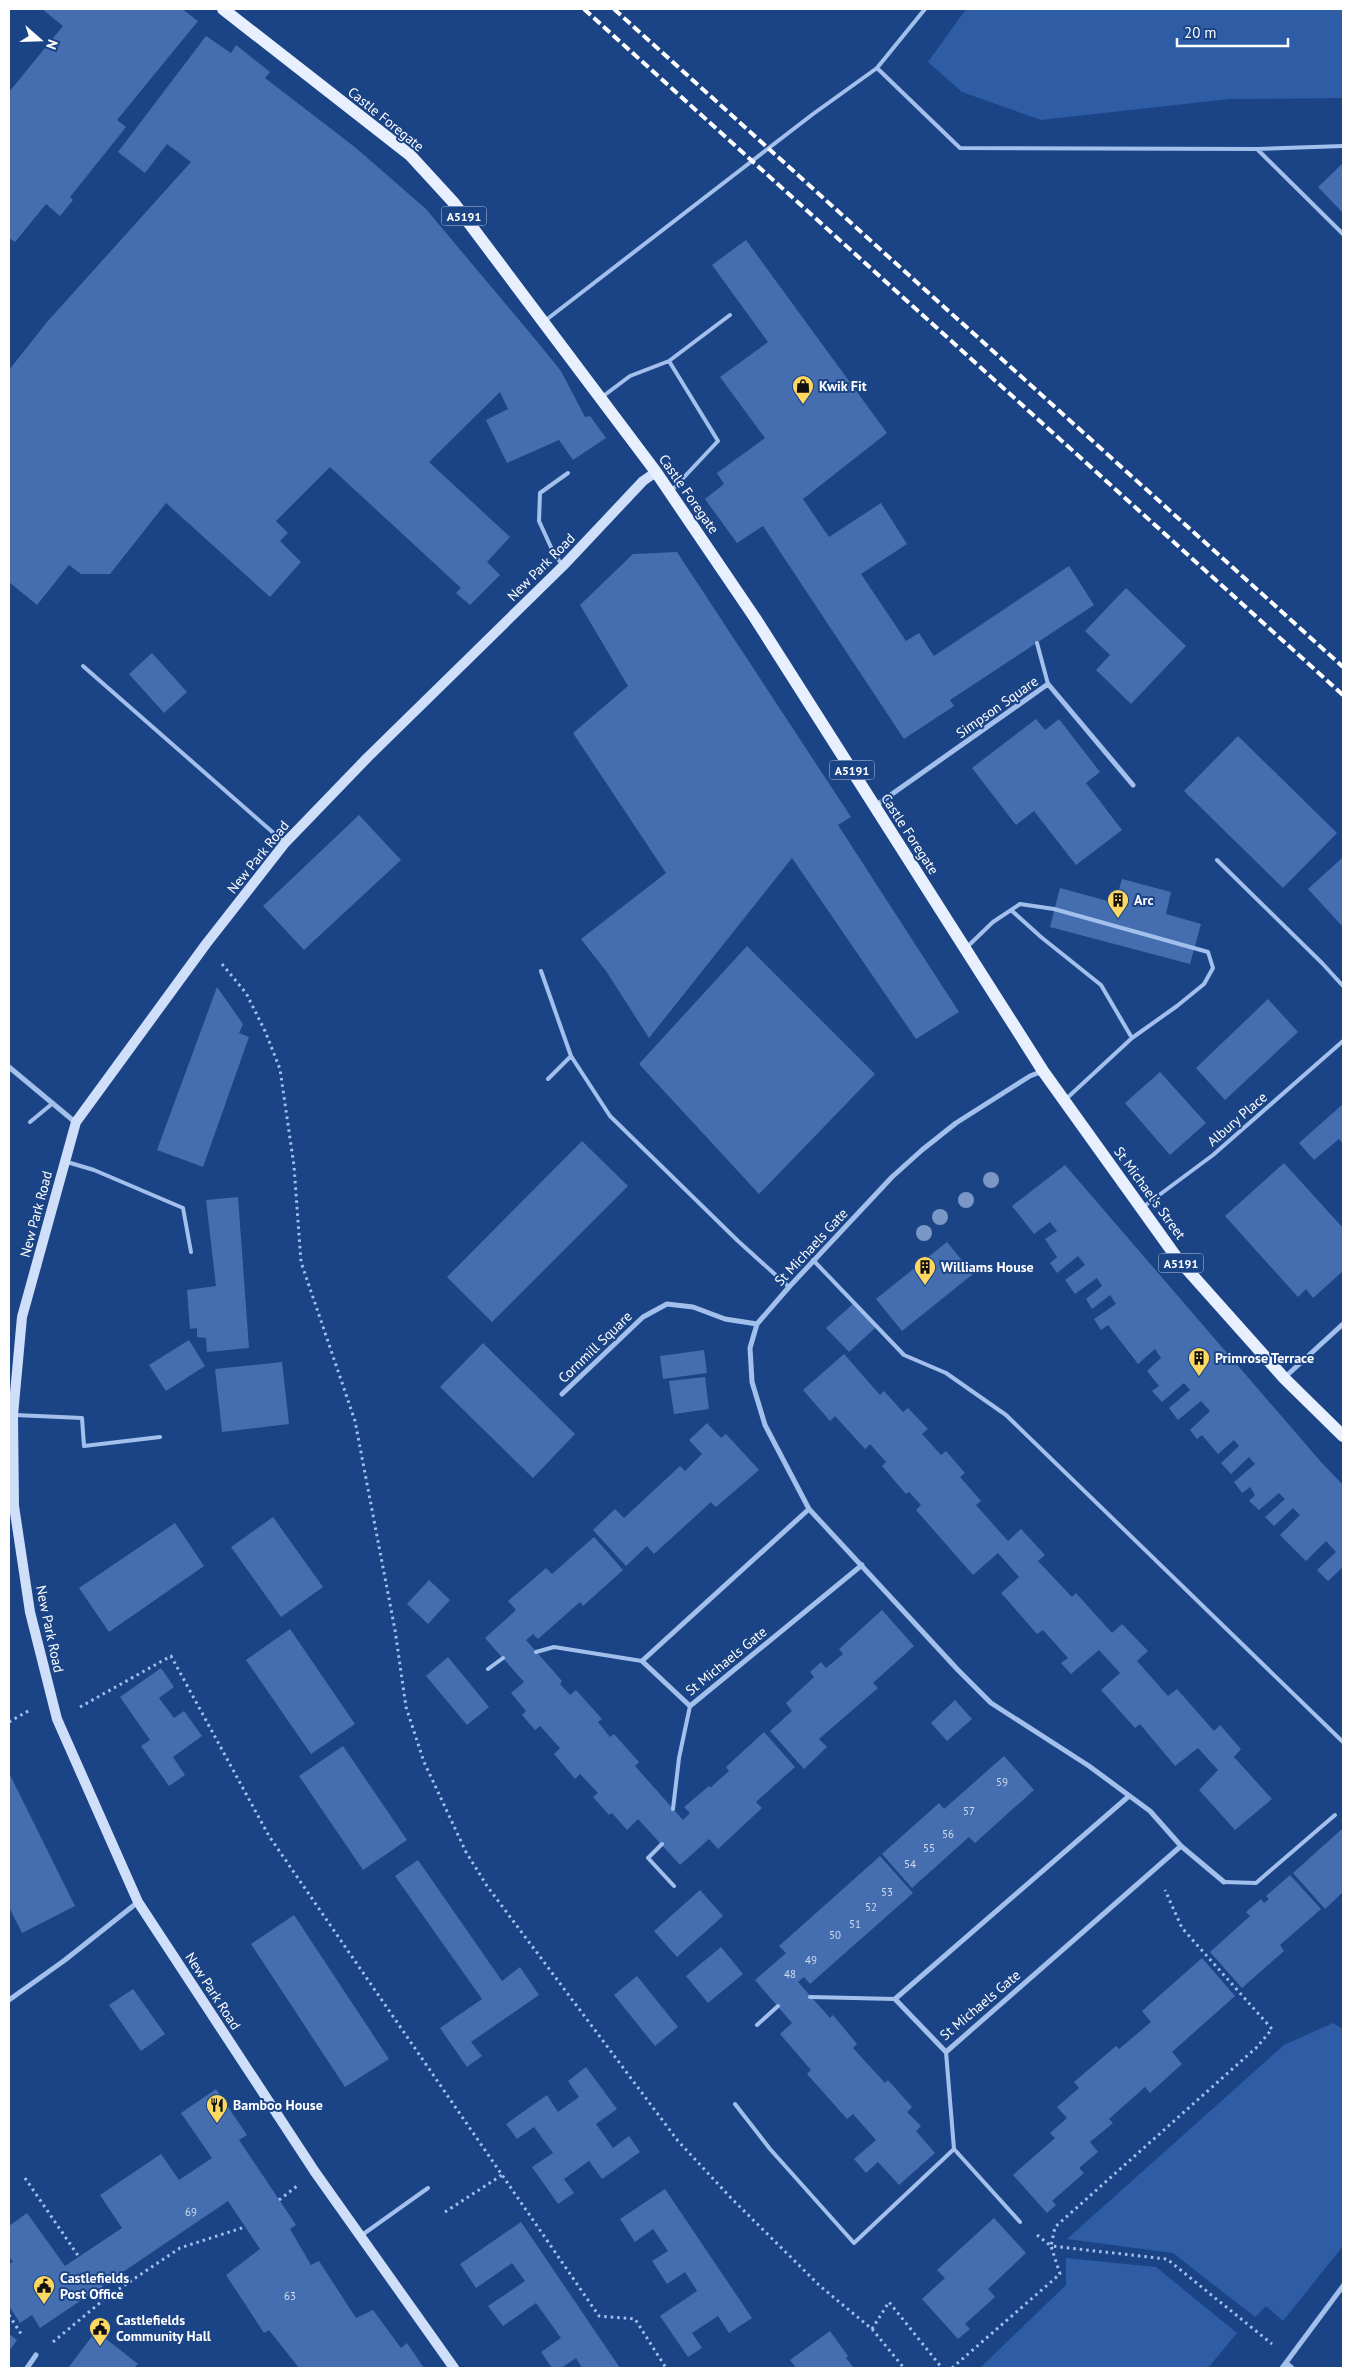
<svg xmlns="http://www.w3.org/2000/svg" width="1352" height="2377" font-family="'PT Sans',sans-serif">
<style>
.green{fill:#2e5da5}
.building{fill:#446eb0}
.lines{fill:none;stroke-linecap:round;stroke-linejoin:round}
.path{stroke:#a3c0ec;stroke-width:3;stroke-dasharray:2.5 4;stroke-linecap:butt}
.lane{stroke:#a3c0ec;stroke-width:4}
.street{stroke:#a3c0ec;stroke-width:5}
.secondary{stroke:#cfdff9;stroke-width:10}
.primary{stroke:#e8f0ff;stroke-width:12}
.rail{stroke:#fff;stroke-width:4;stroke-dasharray:9 4;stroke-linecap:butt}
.tree{fill:#7a98c6}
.labels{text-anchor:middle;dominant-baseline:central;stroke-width:4;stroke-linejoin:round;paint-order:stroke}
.number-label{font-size:11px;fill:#d0dbeb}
.shield{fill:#1b4487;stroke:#bbc7db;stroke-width:1}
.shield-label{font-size:12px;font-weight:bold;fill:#fff}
.street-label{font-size:14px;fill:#fff;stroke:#1b4487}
.poi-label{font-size:14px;font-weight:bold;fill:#fff;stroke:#1b4487;text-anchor:start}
</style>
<rect width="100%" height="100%" fill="#1b4487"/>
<path class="green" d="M966,9H1343V98L1230,99L1041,120L962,92L928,62Z
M1333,2023L1343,2029V2246L1283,2321L1266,2306L1255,2317L1173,2253L1067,2239L1284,2045Z
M1066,2258L1156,2267L1237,2333L1208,2368H980L1066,2285Z"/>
<path class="building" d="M42,9H182L198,21L117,120L126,127L70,197L73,200L60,216L46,204L15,242L9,238V92L63,26Z
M206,36L231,53L236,45L270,72L265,78L356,148L426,209L535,339L561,371L585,417L590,416L606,438L573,460L559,440L507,463L486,420L508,409L500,392L429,462L510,537L487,562L500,575L470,605L456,593L461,588L330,467L276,521L288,533L280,541L301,562L270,597L166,503L110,574H81L69,565L37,605L9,582V370L47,322L191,162L167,144L145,173L118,152Z
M1343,163V213L1318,187Z
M746,240L887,433L803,499L829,537L881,503L907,544L861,574L906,641L919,633L934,656L1069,566L1094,605L950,700L954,706L904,739L763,526L737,543L705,499L724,484L717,473L765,438L720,377L768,342L712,265Z
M677,552L851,817L838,825L959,1012L916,1039L792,858L649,1038L606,971L581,939L666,873L573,733L628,686L580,605L633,554Z
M1126,588L1186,646L1131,704L1096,670L1110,655L1085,631Z
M152,653L187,692L164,713L129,674Z
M1036,719L1045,730L1059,719L1100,772L1086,783L1122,830L1076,865L1034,811L1016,825L972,768Z
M1238,736L1337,833L1283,888L1184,791Z
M359,815L401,860L304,950L263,906Z
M1343,857V927L1308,889Z
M1122,879L1171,892L1166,914L1201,924L1190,964L1050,927L1060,888L1115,903Z
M747,946L875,1074L759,1194L639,1064Z
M217,987L243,1024L239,1033L249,1037L203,1167L157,1150Z
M1268,999L1298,1032L1225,1100L1196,1068Z
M1160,1072L1206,1123L1170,1155L1125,1103Z
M1343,1104V1144L1339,1139L1314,1160L1299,1143Z
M582,1141L628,1186L492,1322L447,1277Z
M1284,1163L1343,1228V1271L1313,1298L1306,1289L1298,1297L1225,1216Z
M1065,1165L1321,1462L1343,1485V1567L1328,1581L1317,1570L1336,1552L1326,1541L1306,1561L1280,1535L1300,1515L1293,1508L1274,1526L1265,1517L1285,1499L1279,1493L1259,1510L1249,1501L1255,1495L1250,1487L1242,1493L1234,1482L1255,1464L1249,1457L1231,1474L1221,1463L1239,1446L1234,1440L1218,1454L1202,1435L1197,1439L1190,1430L1210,1411L1201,1401L1178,1420L1169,1408L1190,1390L1184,1383L1162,1402L1152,1391L1159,1386L1147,1371L1161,1358L1155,1349L1138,1364L1108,1325L1101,1330L1094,1319L1116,1304L1110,1295L1092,1309L1086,1299L1102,1286L1097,1278L1075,1294L1065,1280L1085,1265L1078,1256L1057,1273L1050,1263L1057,1257L1045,1239L1057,1231L1050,1222L1034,1234L1012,1206Z
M238,1197L249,1348L207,1352L206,1338L197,1337V1328L190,1329L187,1290L216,1286L206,1200Z
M947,1242L973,1274L902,1331L876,1299Z
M853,1304L875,1328L849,1352L826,1328Z
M189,1340L205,1366L166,1391L149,1365Z
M483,1343L575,1434L533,1478L440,1387Z
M704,1350L707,1373L663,1379L660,1356Z
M844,1354L880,1395L884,1391L903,1412L908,1408L928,1429L922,1434L941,1455L946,1451L965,1473L960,1477L981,1501L976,1505L1008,1541L1021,1529L1045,1555L1038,1561L1072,1597L1076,1593L1112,1633L1122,1624L1148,1651L1137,1661L1168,1696L1177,1689L1214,1731L1220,1725L1241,1749L1234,1757L1272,1799L1235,1830L1199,1790L1218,1770L1198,1748L1175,1766L1140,1724L1135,1728L1101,1690L1120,1673L1099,1650L1071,1674L1061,1663L1068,1658L1043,1630L1037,1634L1001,1593L1019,1577L998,1553L973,1575L916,1510L921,1505L909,1492L906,1494L882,1466L886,1462L870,1444L865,1449L835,1416L830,1421L803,1390Z
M282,1362L289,1424L222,1432L215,1369Z
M705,1377L709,1409L674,1414L669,1381Z
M707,1423L721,1438L726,1434L759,1470L716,1507L711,1502L654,1554L647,1546L626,1566L593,1530L615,1509L624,1518L680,1466L685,1471L702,1454L689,1440Z
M273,1517L323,1587L281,1617L231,1547Z
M175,1523L204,1566L109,1632L79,1588Z
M594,1537L623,1570L583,1606L580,1602L538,1639L533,1634L526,1640L562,1681L560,1684L570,1695L576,1690L602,1719L598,1722L610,1737L614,1734L639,1762L635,1766L683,1820L690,1813L684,1807L709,1786L710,1788L729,1771L726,1767L764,1732L795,1767L756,1802L762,1808L718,1849L709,1839L680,1865L638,1819L627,1830L612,1813L609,1815L593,1797L598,1793L580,1774L575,1779L554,1754L560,1748L540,1726L535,1730L522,1715L526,1711L511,1693L524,1682L485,1638L516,1610L508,1601L546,1568L552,1574Z
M429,1580L450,1600L428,1624L407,1604Z
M882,1610L914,1646L873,1683L878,1688L819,1739L827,1747L804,1769L770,1731L792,1711L786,1703L814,1677L810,1672L821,1662L826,1668L843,1654L839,1649Z
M290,1629L355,1724L311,1754L246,1660Z
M448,1657L489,1707L467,1725L426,1676Z
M161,1668L174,1687L159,1698L174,1718L184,1711L202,1736L173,1757L185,1775L169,1786L141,1746L150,1740L120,1697Z
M955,1700L972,1719L947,1741L931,1723Z
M343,1746L407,1840L363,1870L299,1776Z
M1004,1756L1034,1790L975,1843L969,1837L912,1888L882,1854L939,1803L944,1809Z
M9,1773L75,1906L22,1933L9,1907Z
M1343,1828V1892L1325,1909L1293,1873Z
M880,1856L913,1893L810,1984L804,1977L798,1982L830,2018L833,2015L857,2044L853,2048L885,2083L888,2080L912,2107L907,2112L921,2126L916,2131L935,2153L899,2185L878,2162L866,2173L854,2159L876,2140L853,2114L847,2119L807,2074L811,2070L780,2034L792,2023L755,1980L786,1953L779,1946Z
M418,1860L502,1981L520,1967L539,1995L471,2042L482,2056L467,2067L440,2028L482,1999L395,1876Z
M1290,1875L1321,1909L1280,1945L1284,1951L1242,1988L1210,1952L1250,1916L1246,1912L1261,1899L1264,1903L1269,1899L1266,1896Z
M700,1890L723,1916L677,1957L654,1931Z
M294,1915L389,2059L345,2087L251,1944Z
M721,1947L743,1974L708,2003L686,1976Z
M1202,1958L1235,1996L1172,2052L1182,2064L1150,2093L1145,2087L1109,2119L1113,2123L1090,2142L1098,2152L1079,2168L1084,2173L1052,2201L1056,2205L1047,2213L1013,2175L1055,2138L1050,2133L1067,2118L1057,2107L1079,2088L1074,2082L1116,2046L1119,2049L1151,2022L1142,2011Z
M637,1976L678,2027L655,2046L614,1995Z
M133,1989L165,2034L141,2051L109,2005Z
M586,2067L617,2109L596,2124L613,2148L629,2136L640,2152L602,2179L589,2161L564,2179L574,2193L558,2204L532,2167L553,2153L534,2127L517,2139L506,2124L547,2095L558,2112L579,2097L568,2081Z
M216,2089L247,2135L239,2140L296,2225L290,2229L311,2265L319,2261L356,2318L373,2310L401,2348L407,2343L424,2368H299L269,2330L264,2333L226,2275L260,2249L228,2201L40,2328L32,2315L20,2323L9,2306V2264L13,2262L9,2256V2226L27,2213L65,2266L122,2228L100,2195L161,2154L179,2180L212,2158L181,2113Z
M665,2189L752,2318L729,2333L718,2316L692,2333L702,2348L688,2357L660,2316L697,2291L685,2272L667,2284L652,2261L668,2251L653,2229L635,2242L620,2219Z
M994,2218L1026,2253L988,2289L995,2297L965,2324L970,2329L958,2339L922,2299L945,2278L937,2270Z
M521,2222L620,2368H582L576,2358L561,2368H552L541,2352L561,2338L536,2303L503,2326L488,2306L525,2281L512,2263L476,2288L460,2264Z
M96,2331L138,2364L134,2368H68Z
M830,2331L848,2356L846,2358L854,2368H796L790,2360Z
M9,2334L17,2340L9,2351Z"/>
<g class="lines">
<path class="path" d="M222,964L246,993L265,1031L280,1069L294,1166L301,1262L355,1421L395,1630L406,1707L424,1762L466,1852L487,1886L678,2141L731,2198L820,2286L872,2329L904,2368
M80,1707L171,1656L269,1836L599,2316L635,2319L666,2368
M9,1722L30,1710
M25,2178L79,2257
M279,2200L297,2186
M445,2212L502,2175
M1037,2235L1051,2246L1055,2227L1257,2047L1272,2029L1182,1928L1165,1890
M100,2287L107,2297
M9,2315L23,2337
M872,2329L889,2302L942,2368
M53,2342L107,2297L180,2248L245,2227
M952,2368L1060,2274L1051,2246L1167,2259L1272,2344"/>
<path class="lane" d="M877,68L960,148L1257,149L1343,146
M1257,149L1343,234
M546,320L813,114L877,68L925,9
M669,361L730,315
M602,397L630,376L669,361L718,441L671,491
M562,564L555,556L539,521L540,493L568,473
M1037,643L1048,684
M83,666L285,843
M1217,860L1322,963L1343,986
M1011,910L1041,937L1101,985L1132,1038
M967,947L993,922L1020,904L1054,909L1208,952L1213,968L1204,984L1177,1006L1132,1038L1066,1099
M541,971L571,1056
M548,1079L571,1056L610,1116L738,1241L789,1287
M30,1122L53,1103
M67,1162L94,1170L183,1208L191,1252
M1143,1207L1213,1155L1343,1041
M813,1260L904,1355L946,1373L1006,1415L1343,1742
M15,1415L82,1418L84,1446L160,1437
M536,1652L554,1647L642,1661
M488,1669L503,1658
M673,1809L679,1758L690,1706
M662,1844L648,1858L674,1886
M1224,1882L1256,1883L1335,1815
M810,1997L895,1999
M757,2025L778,2006
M735,2104L770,2149L854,2243L954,2149L946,2052
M954,2149L1020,2222
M362,2235L428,2188"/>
<path class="street" d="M875,806L1048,684L1133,785
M9,1067L75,1122
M1043,1071L1030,1076L956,1123L922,1150L892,1177L789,1287L757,1324L750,1348L752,1382L765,1425L809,1509L958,1670L991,1703L1089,1766L1150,1811L1181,1846L1224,1882
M1284,1378L1343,1324
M562,1394L643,1317L667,1304L693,1307L725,1319L757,1324
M809,1509L642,1661L690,1706L862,1565
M1129,1796L895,1999L946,2052L1181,1846
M9,2000L65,1960L138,1902
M1286,2363L1292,2368
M27,2368L36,2355
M1282,2368L1343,2286"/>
<path class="secondary" d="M454,2368L315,2172L138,1902L57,1719L30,1612L14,1506L13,1415L22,1317L76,1122L206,944L285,843L368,757L563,566L643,481L656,472"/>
<path class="primary" d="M223,9L410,155L454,203L656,472L755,618L1043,1071L1177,1258L1284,1378L1343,1436"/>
<path class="rail" d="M584,9L1343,695
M614,9L1343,667"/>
</g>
<g class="tree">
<circle cx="991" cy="1180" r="8"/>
<circle cx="966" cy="1200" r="8"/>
<circle cx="940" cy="1217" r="8"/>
<circle cx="924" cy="1233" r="8"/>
</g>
<defs>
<g id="shop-pin" transform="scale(1.125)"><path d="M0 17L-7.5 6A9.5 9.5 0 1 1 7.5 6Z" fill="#fdd860" stroke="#1b4487"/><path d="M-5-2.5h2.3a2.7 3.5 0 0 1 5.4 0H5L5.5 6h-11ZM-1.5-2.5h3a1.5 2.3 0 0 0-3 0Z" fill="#111"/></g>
<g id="building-pin" transform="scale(1.125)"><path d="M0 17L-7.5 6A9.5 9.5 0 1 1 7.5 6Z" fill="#fdd860" stroke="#1b4487"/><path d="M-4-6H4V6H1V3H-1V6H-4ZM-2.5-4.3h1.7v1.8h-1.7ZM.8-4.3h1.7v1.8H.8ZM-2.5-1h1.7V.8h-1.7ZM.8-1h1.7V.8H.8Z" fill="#111"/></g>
<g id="restaurant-pin" transform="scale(1.125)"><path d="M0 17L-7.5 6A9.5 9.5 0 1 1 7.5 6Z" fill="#fdd860" stroke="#1b4487"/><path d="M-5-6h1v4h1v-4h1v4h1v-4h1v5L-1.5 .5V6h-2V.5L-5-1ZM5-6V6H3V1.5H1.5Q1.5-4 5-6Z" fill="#111"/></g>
<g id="civic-pin" transform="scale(1.125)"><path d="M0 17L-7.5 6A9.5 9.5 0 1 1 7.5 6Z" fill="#fdd860" stroke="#1b4487"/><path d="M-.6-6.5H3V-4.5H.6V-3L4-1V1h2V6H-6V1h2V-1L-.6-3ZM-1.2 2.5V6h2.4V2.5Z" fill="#111"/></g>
</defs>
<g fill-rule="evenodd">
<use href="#shop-pin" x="803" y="386"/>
<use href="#building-pin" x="1118" y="900"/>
<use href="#building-pin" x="925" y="1267"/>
<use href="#building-pin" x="1199" y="1358"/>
<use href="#restaurant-pin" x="217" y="2105"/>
<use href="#civic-pin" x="44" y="2286"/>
<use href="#civic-pin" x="100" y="2328"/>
</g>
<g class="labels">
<g class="number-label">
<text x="1002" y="1782">59</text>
<text x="969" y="1811">57</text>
<text x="948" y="1834">56</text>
<text x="929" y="1848">55</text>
<text x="910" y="1864">54</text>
<text x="887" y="1892">53</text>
<text x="871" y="1907">52</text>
<text x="855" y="1924">51</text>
<text x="835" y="1935">50</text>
<text x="811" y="1960">49</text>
<text x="790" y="1974">48</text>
<text x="191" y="2212">69</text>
<text x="290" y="2296">63</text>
</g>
<g class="shield">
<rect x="441.5" y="206.5" width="45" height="19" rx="4"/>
<rect x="829.5" y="760.5" width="45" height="19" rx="4"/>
<rect x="1158.5" y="1253.5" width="45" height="19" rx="4"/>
</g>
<g class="shield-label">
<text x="464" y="216">A5191</text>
<text x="852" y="770">A5191</text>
<text x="1181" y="1263">A5191</text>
</g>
<g class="street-label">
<text transform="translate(386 119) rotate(39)">Castle Foregate</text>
<text transform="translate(689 494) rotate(55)">Castle Foregate</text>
<text transform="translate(541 567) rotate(-45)">New Park Road</text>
<text transform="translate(997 707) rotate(-35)">Simpson Square</text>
<text transform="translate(910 834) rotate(57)">Castle Foregate</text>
<text transform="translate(258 857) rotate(-51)">New Park Road</text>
<text transform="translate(1237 1119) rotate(-41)">Albury Place</text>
<text transform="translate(1150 1193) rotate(54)">St Michael's Street</text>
<text transform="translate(36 1214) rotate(-75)">New Park Road</text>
<text transform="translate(811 1247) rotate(-47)">St Michaels Gate</text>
<text transform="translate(595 1347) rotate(-44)">Cornmill Square</text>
<text transform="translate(50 1629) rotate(78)">New Park Road</text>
<text transform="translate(726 1661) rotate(-39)">St Michaels Gate</text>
<text transform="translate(213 1991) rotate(57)">New Park Road</text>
<text transform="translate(980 2005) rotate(-40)">St Michaels Gate</text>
</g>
<g class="poi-label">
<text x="819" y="386">Kwik Fit</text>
<text x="1134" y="900">Arc</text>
<text x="941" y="1267">Williams House</text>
<text x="1215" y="1358">Primrose Terrace</text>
<text x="233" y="2105">Bamboo House</text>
<text x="60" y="2278">Castlefields<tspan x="60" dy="16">Post Office</tspan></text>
<text x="116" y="2320">Castlefields<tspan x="116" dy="16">Community Hall</tspan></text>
</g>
</g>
<rect width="1352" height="2377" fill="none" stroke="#ffffff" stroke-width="20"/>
<g transform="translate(40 40) rotate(110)" stroke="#1b4487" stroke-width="4" paint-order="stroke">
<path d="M0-4L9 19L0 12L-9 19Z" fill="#ffffff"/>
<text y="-8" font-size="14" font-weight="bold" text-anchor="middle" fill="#ffffff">N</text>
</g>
<path d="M1177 38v8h111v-8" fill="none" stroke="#ffffff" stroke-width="2.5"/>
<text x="1184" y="38" font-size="15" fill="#ffffff" stroke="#1b4487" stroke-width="4" paint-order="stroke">20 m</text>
</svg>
